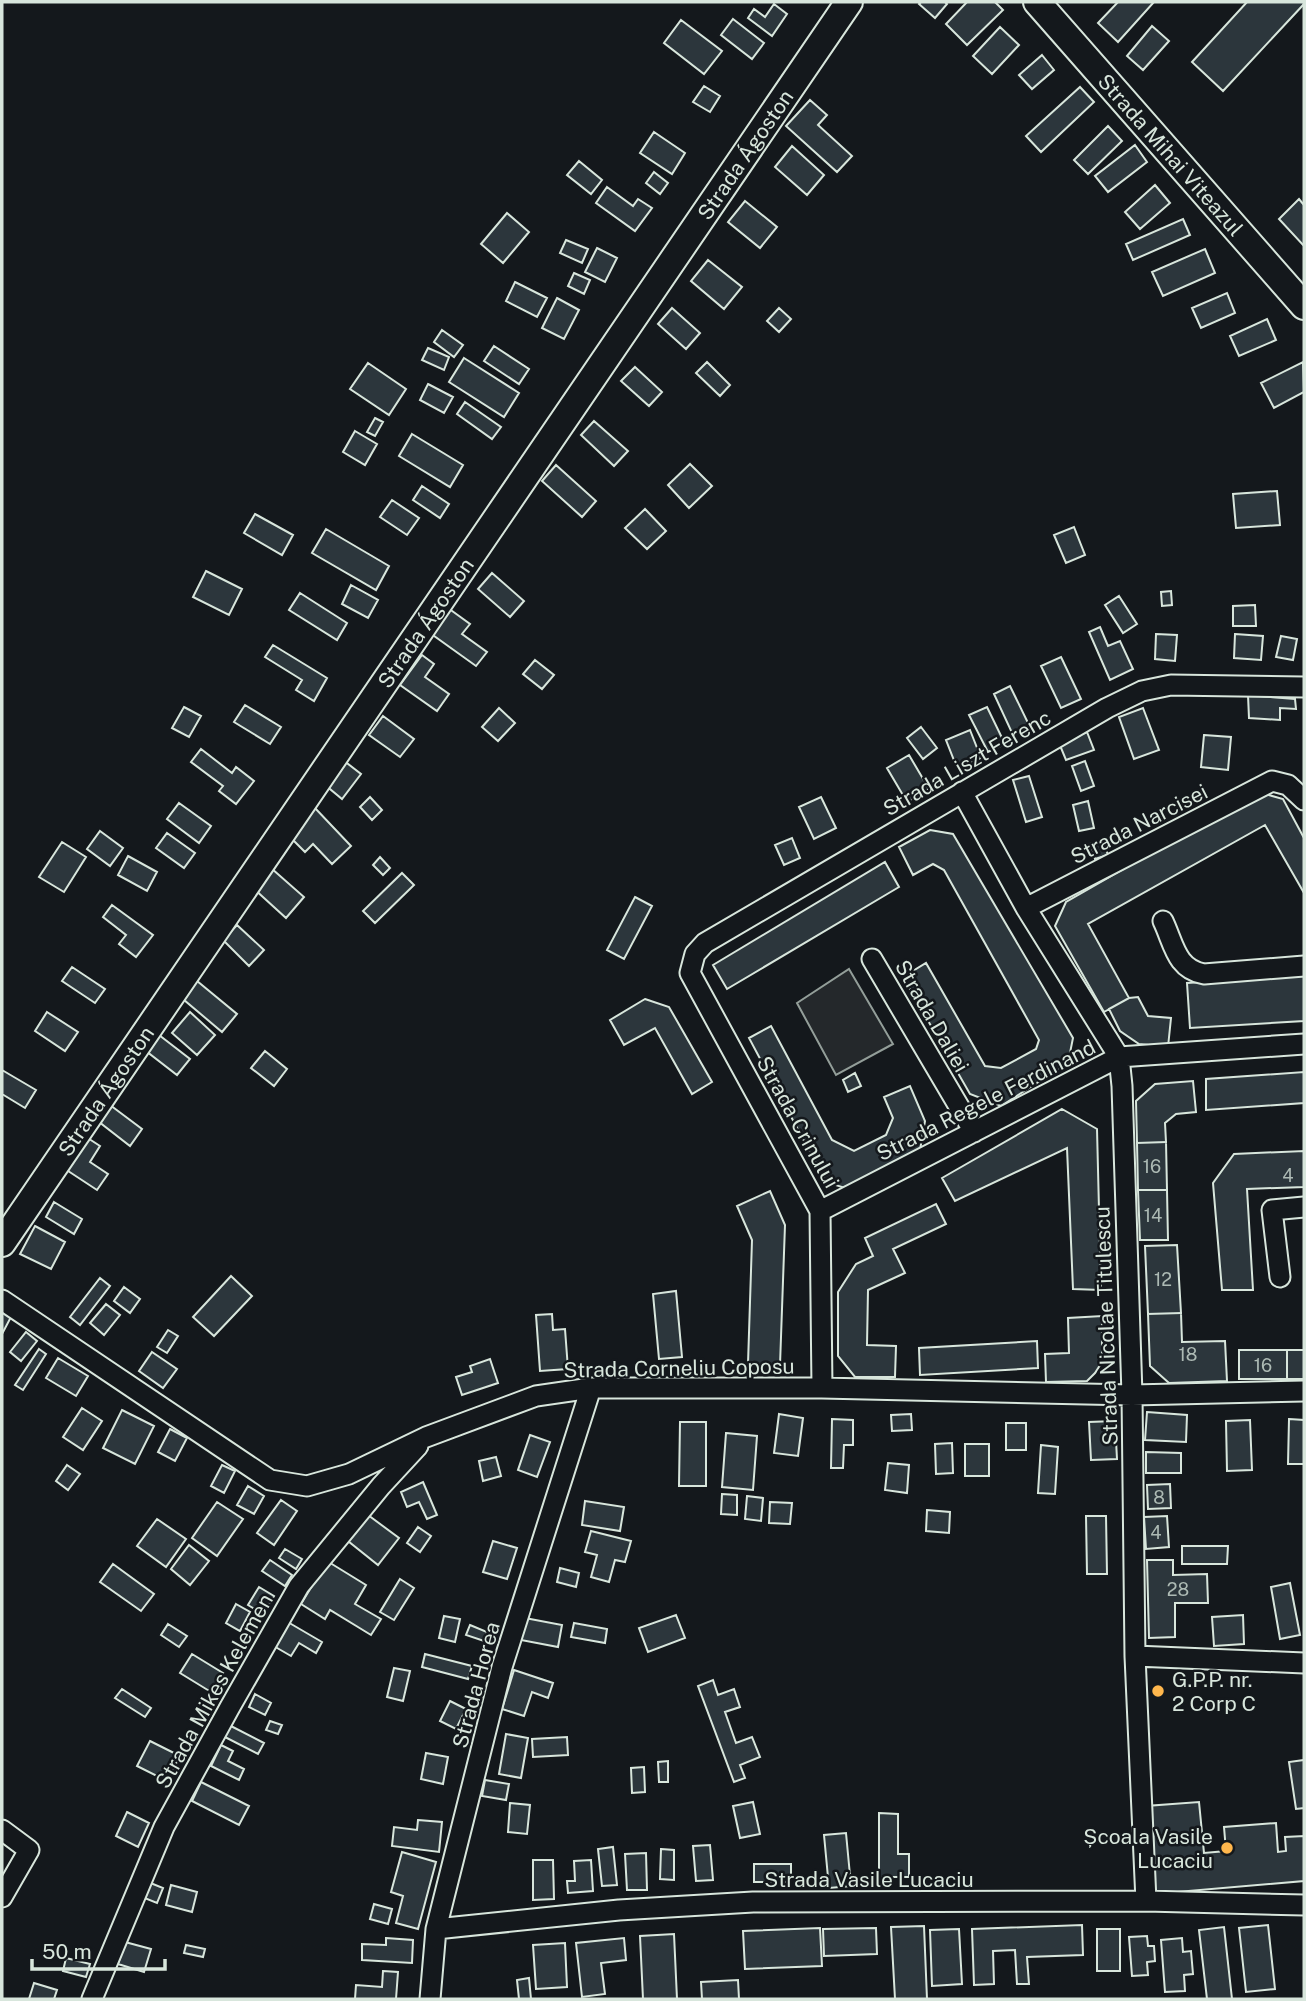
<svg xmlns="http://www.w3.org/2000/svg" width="1306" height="2001" font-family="'Public Sans',sans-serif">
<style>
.parking{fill:#24282b;stroke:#939e99;stroke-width:2}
.building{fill:#2c363c;stroke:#d8e6dc;stroke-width:2}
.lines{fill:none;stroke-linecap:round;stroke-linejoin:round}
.minor-casing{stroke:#d8e6dc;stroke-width:23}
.major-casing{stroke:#d8e6dc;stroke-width:30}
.minor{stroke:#14181c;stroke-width:19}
.major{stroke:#14181c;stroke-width:26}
.poi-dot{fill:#ffb74d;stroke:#14181c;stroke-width:2.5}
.labels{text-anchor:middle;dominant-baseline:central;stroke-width:5;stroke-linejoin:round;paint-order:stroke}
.number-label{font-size:18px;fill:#adbab4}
.street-label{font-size:21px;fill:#d8e6dc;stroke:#14181c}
.poi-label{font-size:21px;fill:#d8e6dc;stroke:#14181c;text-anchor:start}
</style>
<rect width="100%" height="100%" fill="#14181c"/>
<path class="parking" d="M849,969L893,1044L836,1075L797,1003Z"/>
<path class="building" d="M921,2H945L947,4L935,18L919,4Z
M967,2H995L1003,10L967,45L946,24Z
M1118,2H1154L1118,42L1098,23Z
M1247,2H1304V4L1223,91L1192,62Z
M774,4L787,14L772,36L748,18L754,9L765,17Z
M733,19L764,43L752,59L721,35Z
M681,20L722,51L704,74L664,43Z
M1152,26L1169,41L1143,70L1127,56Z
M1000,27L1019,45L992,74L973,56Z
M1042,55L1054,70L1032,89L1019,75Z
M704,86L720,96L710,112L693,102Z
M1080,87L1094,102L1041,152L1026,136Z
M810,100L827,115L818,125L852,156L837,172L786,126Z
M1108,126L1122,141L1088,174L1074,160Z
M654,132L685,153L672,174L640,153Z
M1135,145L1147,162L1108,192L1095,176Z
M792,146L824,175L807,195L775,167Z
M579,161L602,180L591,194L567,175Z
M654,172L668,183L660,194L646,183Z
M1155,185L1170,203L1140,229L1125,212Z
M607,187L633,206L638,199L652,208L635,231L596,203Z
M1299,199L1304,205V246L1279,219Z
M745,201L777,227L760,248L728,222Z
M507,213L529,232L503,263L481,244Z
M1183,219L1190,235L1133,260L1126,244Z
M566,240L588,249L582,263L560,253Z
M597,248L617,258L605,282L585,272Z
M1205,249L1215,273L1163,296L1152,272Z
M708,260L742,287L724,309L691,281Z
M574,273L590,280L584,294L568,286Z
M515,282L547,298L537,317L506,301Z
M1227,293L1235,313L1201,328L1192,308Z
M557,298L579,310L564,339L542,328Z
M672,308L700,333L686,349L658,324Z
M779,308L791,319L779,332L767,321Z
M1267,319L1276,340L1239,356L1230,336Z
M442,330L463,345L454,357L434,342Z
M494,346L529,369L519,384L484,361Z
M428,348L449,357L444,370L422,360Z
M464,358L519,393L504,417L449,382Z
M707,362L730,385L720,396L696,373Z
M1303,362L1304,392L1274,408L1261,383Z
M368,363L406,389L389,415L350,389Z
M635,367L662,392L649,406L621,381Z
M428,384L453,397L444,413L420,400Z
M465,402L501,427L492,439L457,414Z
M375,418L383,422L375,436L367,432Z
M594,421L628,451L614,466L581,435Z
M355,431L377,444L365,465L343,452Z
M412,434L463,465L450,487L399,456Z
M690,464L712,486L689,508L668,485Z
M556,465L596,501L582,517L542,481Z
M422,486L449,504L440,518L413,500Z
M1277,491L1280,525L1236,528L1233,494Z
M392,500L419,518L407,535L380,517Z
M645,509L666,531L647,549L625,528Z
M255,514L293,535L282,555L244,533Z
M1074,527L1085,555L1066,563L1054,535Z
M326,529L389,566L376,590L312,553Z
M206,571L242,589L229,615L193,597Z
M492,573L524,601L510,617L478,589Z
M351,585L378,600L368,618L342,604Z
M1171,591L1172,605L1162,606L1161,592Z
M300,593L347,623L337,640L289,610Z
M1119,596L1137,624L1123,633L1105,605Z
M1255,605L1256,626H1233V606Z
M448,608L470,624L462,634L487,652L476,666L430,633Z
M1100,627L1108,646L1120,641L1133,669L1110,680L1089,632Z
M1156,634L1177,635L1175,661L1155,659Z
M1235,634L1263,636L1261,660L1234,658Z
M1281,636L1297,639L1293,660L1276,657Z
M273,645L327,678L314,701L296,690L302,680L265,657Z
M422,655L434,664L425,677L449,694L437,711L400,685Z
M1061,657L1081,699L1061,708L1041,666Z
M535,660L554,675L542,689L523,674Z
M1010,686L1030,727L1013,735L994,694Z
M1248,695L1295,699L1296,709L1280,708V720L1249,718Z
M245,705L281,727L270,744L234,722Z
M184,707L201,716L189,737L172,728Z
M987,707L1005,744L988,752L969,715Z
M499,708L515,723L498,741L482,727Z
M1143,708L1159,750L1134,759L1119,717Z
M383,716L414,739L400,757L369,735Z
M921,727L937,748L923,759L907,738Z
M970,730L981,758L957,768L946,740Z
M1087,732L1094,750L1066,760L1059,743Z
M1204,735L1231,737L1228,770L1201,767Z
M201,749L232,773L236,767L254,781L236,804L219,791L223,786L191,762Z
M909,755L929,789L907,802L887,768Z
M343,760L361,774L342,799L324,784Z
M1085,761L1094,786L1081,791L1072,766Z
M1029,776L1042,817L1026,822L1013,780Z
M1258,792L1283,799L1304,838V893L1265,825L1088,924L1129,998L1104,1012L1055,926L1066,902Z
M370,797L382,810L372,820L360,807Z
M821,797L836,828L814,839L799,807Z
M1088,801L1094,828L1079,831L1073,805Z
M179,803L211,826L199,843L167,819Z
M314,807L351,846L332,864L313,844L305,852L287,834Z
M930,830L953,834L1073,1038L1068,1063L1001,1106L970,1094L903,977L926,963L985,1066L1001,1068L1036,1049L1039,1040L944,870L933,864L913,875L899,847Z
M100,831L123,848L110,866L87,849Z
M167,833L195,853L184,868L156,848Z
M792,838L800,858L784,865L775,845Z
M1103,840L1108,855L1095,859L1090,844Z
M62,842L86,857L64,892L39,877Z
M128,856L157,872L147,891L118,875Z
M380,857L390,868L383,875L373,865Z
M885,862L899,887L727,989L713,965Z
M271,868L304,897L286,918L253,888Z
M402,873L414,885L375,923L363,911Z
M635,897L652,906L624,959L607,950Z
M112,905L153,935L136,957L119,944L126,935L103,917Z
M237,925L264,950L249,966L223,940Z
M72,967L105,989L95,1003L62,981Z
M1304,975V1021L1190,1028L1187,983Z
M191,976L237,1014L222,1032L177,994Z
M1138,997L1148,1016L1171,1018L1168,1047L1139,1044L1120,1031L1109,1009L1129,998Z
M645,999L669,1007L712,1082L692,1094L655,1028L624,1045L610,1020Z
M47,1012L78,1032L65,1051L35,1031Z
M190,1012L215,1035L197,1055L172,1033Z
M771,1026L832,1140L854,1151L886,1135L893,1118L884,1097L910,1086L925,1121L920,1150L848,1189L826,1182L749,1038Z
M159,1035L190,1059L177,1075L146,1051Z
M265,1051L287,1069L274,1086L251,1068Z
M2,1070L36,1090L25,1108L2,1094Z
M1304,1072V1103L1206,1110V1079Z
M855,1073L861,1086L848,1092L843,1080Z
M1193,1081L1196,1112L1176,1114L1165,1123L1166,1142L1137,1143L1136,1101L1155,1084Z
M106,1102L142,1129L130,1146L94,1118Z
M1062,1109L1097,1129L1101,1290L1073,1289L1067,1148L955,1201L942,1178Z
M80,1133L100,1146L90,1162L108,1174L97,1190L59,1165Z
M1166,1142L1167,1190H1138L1137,1143Z
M1304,1151V1187L1247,1189L1253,1290H1222L1213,1183L1234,1154Z
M1138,1190H1167L1168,1240H1140Z
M770,1191L785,1225L780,1365L748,1364L752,1240L737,1206Z
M54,1202L82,1219L74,1234L46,1217Z
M936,1204L946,1224L893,1249L905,1273L868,1290L867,1345L896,1346L895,1377H855L838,1356V1292L856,1264L873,1256L865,1238Z
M35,1226L65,1242L51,1269L20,1254Z
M1177,1245L1181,1313L1148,1314L1145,1246Z
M231,1276L252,1296L214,1336L193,1317Z
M100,1278L110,1286L80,1325L70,1317Z
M124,1287L140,1299L130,1313L114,1301Z
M676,1291L682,1357L659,1359L653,1294Z
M106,1304L120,1315L104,1335L90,1323Z
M2,1312L11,1317L2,1334Z
M1181,1313L1182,1342L1225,1341L1227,1381L1169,1383L1150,1366L1148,1314Z
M552,1314L553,1330L565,1329L568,1369L540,1371L536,1315Z
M1102,1316V1362L1095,1373L1087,1381L1046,1382L1045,1354L1069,1353L1068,1318Z
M168,1330L178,1336L167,1353L157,1347Z
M26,1332L37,1341L21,1361L10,1352Z
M1037,1341L1038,1368L920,1375L919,1348Z
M39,1349L46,1354L23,1390L15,1385Z
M1239,1350H1287V1379H1239Z
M1287,1350H1304V1379H1287Z
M152,1352L177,1369L163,1388L139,1371Z
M58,1358L88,1376L76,1396L46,1378Z
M490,1359L498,1383L462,1395L456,1377L472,1372L470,1366Z
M82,1408L102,1421L83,1450L63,1437Z
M122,1410L154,1426L135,1464L103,1448Z
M1147,1412L1187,1415L1186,1442L1145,1440Z
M779,1414L803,1418L798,1456L774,1453Z
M911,1414L912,1430L892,1431L891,1415Z
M832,1419L853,1420V1445H844L843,1468H831Z
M1289,1419L1304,1420V1464H1288Z
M1250,1420L1252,1470L1227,1471L1226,1421Z
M1115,1421L1117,1459L1091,1460L1089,1422Z
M680,1422H706V1486H679Z
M1006,1423H1026V1450H1006Z
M170,1429L187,1438L175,1461L158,1452Z
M726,1433L757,1436L753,1490L722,1487Z
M530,1435L550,1442L537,1477L518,1470Z
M952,1443L953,1473L936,1474L935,1444Z
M965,1444H989V1476H965Z
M1041,1445L1058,1447L1055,1494L1038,1493Z
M1146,1452L1181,1453V1473H1146Z
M496,1457L501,1476L483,1481L479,1461Z
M888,1463L909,1465L907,1493L885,1490Z
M67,1465L80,1474L68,1490L56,1481Z
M222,1465L235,1471L224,1493L211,1486Z
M423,1482L437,1515L427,1519L419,1502L407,1507L401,1492Z
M1170,1484L1171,1508L1148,1509L1147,1485Z
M248,1486L264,1496L254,1514L237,1505Z
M722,1494L737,1495V1515L721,1514Z
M747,1496L763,1498L761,1521L745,1519Z
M281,1500L297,1511L274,1545L257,1533Z
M585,1501L624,1507L620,1531L582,1525Z
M217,1502L243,1519L217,1556L192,1538Z
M770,1502L792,1503L790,1524L769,1523Z
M927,1510L950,1512L949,1533L926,1531Z
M368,1515L399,1538L378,1565L348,1541Z
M1086,1516H1106L1107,1574H1087Z
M1167,1516L1169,1547L1146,1549L1144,1517Z
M157,1519L186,1539L166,1567L137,1546Z
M418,1527L431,1536L420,1552L407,1543Z
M591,1531L631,1541L625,1562L615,1560L609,1582L591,1577L597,1555L585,1552Z
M493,1541L517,1548L507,1579L483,1572Z
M189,1545L209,1561L190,1585L171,1569Z
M1182,1546H1228L1227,1564H1182Z
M285,1549L302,1559L296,1569L279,1558Z
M270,1560L292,1575L285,1586L262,1571Z
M1147,1560H1173V1575L1207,1574L1208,1603H1175V1637L1149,1638Z
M327,1561L366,1585L355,1604L381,1619L371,1635L330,1610L325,1619L301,1604Z
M113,1564L154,1594L141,1611L100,1582Z
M560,1568L579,1573L576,1587L557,1582Z
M400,1579L414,1588L394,1620L380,1612Z
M1290,1583L1300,1635L1280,1639L1271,1587Z
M259,1587L274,1596L263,1614L248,1605Z
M236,1604L250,1612L240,1631L226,1623Z
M676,1615L685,1638L648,1652L639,1628Z
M1243,1615L1244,1644L1214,1646L1212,1617Z
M444,1616L460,1619L455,1642L439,1638Z
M525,1618L562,1625L558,1647L521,1640Z
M286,1621L322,1642L316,1653L299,1643L291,1656L272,1645Z
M574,1623L607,1629L605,1643L571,1637Z
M168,1624L187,1636L179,1647L161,1635Z
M470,1625L487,1632L484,1641L466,1635Z
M192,1654L223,1673L211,1692L180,1673Z
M425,1654L472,1666L468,1679L422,1667Z
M394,1668L410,1671L403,1701L387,1697Z
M514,1670L553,1683L548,1698L532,1692L524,1716L502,1709Z
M713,1680L718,1695L734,1689L740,1707L725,1712L736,1743L752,1737L760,1757L740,1765L745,1778L734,1782L698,1686Z
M122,1689L151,1708L145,1717L115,1698Z
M255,1694L271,1703L265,1715L249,1707Z
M450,1701L466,1709L456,1729L440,1721Z
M270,1721L282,1725L278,1734L266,1730Z
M227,1724L264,1743L258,1754L221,1735Z
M506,1734L528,1738L521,1778L499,1774Z
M567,1737L568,1755L533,1757L532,1739Z
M150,1741L180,1756L167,1781L137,1766Z
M221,1745L233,1751L228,1761L244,1769L239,1780L211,1766Z
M426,1753L448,1757L443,1784L421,1779Z
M1304,1760V1808L1296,1809L1289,1762Z
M668,1761V1782H659L658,1762Z
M644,1767L645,1792L632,1793L631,1768Z
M485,1780L509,1784L506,1800L482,1796Z
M201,1782L249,1806L239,1825L192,1801Z
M753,1802L760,1834L740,1838L733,1806Z
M1199,1802L1204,1853L1226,1851L1224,1827L1276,1823L1278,1852L1286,1851L1285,1837L1304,1836V1881L1154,1894L1146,1806Z
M510,1803L530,1805L527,1834L508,1832Z
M127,1812L149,1823L138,1847L116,1836Z
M879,1813L898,1814V1854H909V1877H879Z
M418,1820L442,1822L439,1852L392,1846L394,1827L417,1830Z
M846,1833L851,1886L829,1888L824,1835Z
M710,1845L713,1880L696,1881L693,1846Z
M613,1847L617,1885L602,1886L598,1849Z
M661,1849L674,1850V1880L660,1879Z
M402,1852L436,1862L418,1929L396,1923L403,1896L391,1892Z
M646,1853L647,1890H627L625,1854Z
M533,1860H553L554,1899L533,1900Z
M591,1860L593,1891L568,1893L567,1881H575L574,1861Z
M754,1864H791V1882H754Z
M148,1882L163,1888L157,1903L142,1897Z
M171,1885L197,1892L192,1912L166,1905Z
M374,1904L392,1909L388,1924L370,1919Z
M1082,1925L1083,1955L1027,1957L1029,1984H1017L1015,1950L993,1951L994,1984L974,1985L972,1929Z
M1268,1925L1275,1989L1246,1992L1239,1928Z
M924,1926L927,1999H895L891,1927Z
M1224,1927L1232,1999H1207L1199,1930Z
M820,1928L822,1966L745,1969L743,1931Z
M876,1928L877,1954L824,1956L823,1929Z
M959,1929L962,1984L932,1986L930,1930Z
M1097,1929H1120V1971H1097Z
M674,1934L677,1999H643L640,1936Z
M1147,1936L1148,1946H1154L1155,1961L1147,1962L1148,1975L1132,1976L1129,1937Z
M386,1938L413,1940L412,1963L362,1960V1944L386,1945Z
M624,1938L626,1960L601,1963L605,1994L582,1997L576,1943Z
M1182,1938L1183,1952L1191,1951L1193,1974L1184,1975L1185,1991L1165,1992L1161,1940Z
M125,1942L151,1949L144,1972L118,1964Z
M565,1943L567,1987L536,1989L533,1945Z
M186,1945L205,1949L203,1957L184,1953Z
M66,1958L90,1964L86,1977L63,1971Z
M383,1971L398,1972L396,1999H355L356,1985L382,1987Z
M529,1978L531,1999H519L517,1980Z
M738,1980L739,1999H702L701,1982Z
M34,1983L57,1990L54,1999H29Z"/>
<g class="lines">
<g class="minor-casing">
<path id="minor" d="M962,792L1026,908L1119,1057L1122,1086L1132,1395L1135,1656L1146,1901
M1026,908L1272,781L1288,785L1304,800
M1163,921C1174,944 1176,969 1204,974L1304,966
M872,959L974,1132
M820,1211L1119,1057L1304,1044
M1280,1277L1272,1210L1304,1207
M2,1300L270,1480L307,1486L349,1474L426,1437L536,1396L591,1388H822L1132,1395L1304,1391
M822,1388L820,1211L690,973L695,954L705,943L1107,708L1142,691L1171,685L1304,687
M1135,1656L1304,1663
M2,1830L29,1850L2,1897
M436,1929L619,1910L753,1902L1146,1901L1304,1905
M92,1999L164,1827L230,1707L299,1586L381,1486L418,1446
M430,1999L436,1929L502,1667L591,1388"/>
</g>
<g class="major-casing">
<g id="major">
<path id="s1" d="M1037,2L1304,306"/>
<path id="s2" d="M2,1243L849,2"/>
</g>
</g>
<use href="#minor" class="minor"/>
<use href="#major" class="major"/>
</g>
<g class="poi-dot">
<circle cx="1158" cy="1691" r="7"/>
<circle cx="1227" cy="1848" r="7"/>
</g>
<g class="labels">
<g class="number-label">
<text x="1152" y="1166">16</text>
<text x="1288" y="1175">4</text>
<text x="1153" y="1215">14</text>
<text x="1163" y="1279">12</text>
<text x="1188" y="1354">18</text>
<text x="1263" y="1365">16</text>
<text x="1159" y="1497">8</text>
<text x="1156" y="1532">4</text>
<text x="1178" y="1589">28</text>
</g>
<g class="street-label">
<text stroke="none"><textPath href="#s2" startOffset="1318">Strada Ágoston</textPath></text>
<text stroke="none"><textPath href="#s1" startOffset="203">Strada Mihai Viteazul</textPath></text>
<text stroke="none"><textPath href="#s2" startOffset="751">Strada Ágoston</textPath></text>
<text transform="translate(967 763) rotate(-30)">Strada Liszt Ferenc</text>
<text transform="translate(1139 824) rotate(-27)">Strada Narcisei</text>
<text transform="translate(932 1016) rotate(60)">Strada Daliei</text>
<text stroke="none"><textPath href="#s2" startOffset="184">Strada Ágoston</textPath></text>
<text transform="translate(986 1100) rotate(-27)">Strada Regele Ferdinand</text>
<text transform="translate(798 1122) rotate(61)">Strada Crinului</text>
<text transform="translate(1106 1326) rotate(-92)">Strada Nicolae Titulescu</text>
<text transform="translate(679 1368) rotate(-1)">Strada Corneliu Coposu</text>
<text transform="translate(476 1685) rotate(-75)">Strada Horea</text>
<text transform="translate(214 1691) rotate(-61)">Strada Mikes Kelemen</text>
<text x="869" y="1879">Strada Vasile Lucaciu</text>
</g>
<g class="poi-label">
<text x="1172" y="1679">G.P.P. nr.<tspan x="1172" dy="24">2 Corp C</tspan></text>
<text x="1213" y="1836" text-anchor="end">Școala Vasile<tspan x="1213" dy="24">Lucaciu</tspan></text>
</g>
</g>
<rect width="1306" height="2001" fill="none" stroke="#d8e6dc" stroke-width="7"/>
<path d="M32 1959v10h133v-10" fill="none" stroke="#d8e6dc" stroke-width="3.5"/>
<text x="42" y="1959" font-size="21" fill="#d8e6dc" stroke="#14181c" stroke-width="5" paint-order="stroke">50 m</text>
</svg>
